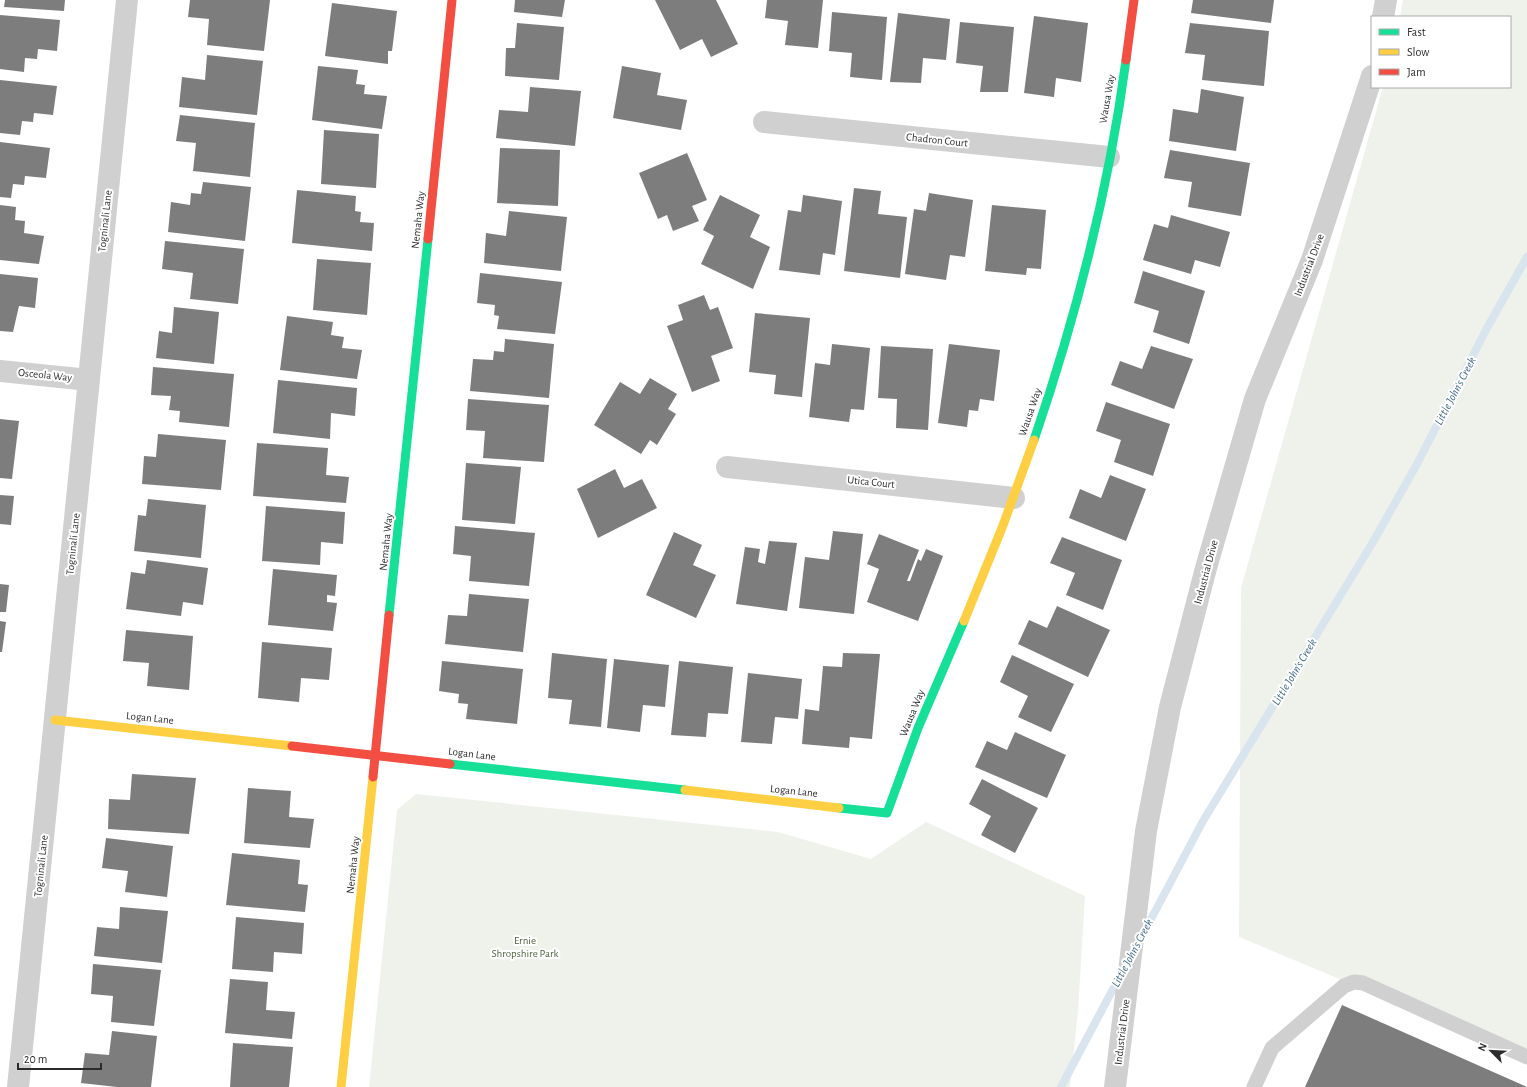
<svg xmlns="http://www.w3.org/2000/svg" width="1527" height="1087" font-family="'Alegreya Sans',sans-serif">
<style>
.green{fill:#eef2eb}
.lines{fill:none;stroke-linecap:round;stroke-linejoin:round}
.stream{stroke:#d8e5ee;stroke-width:8}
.building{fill:#7d7d7d}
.lane{stroke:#d0d0d0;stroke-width:15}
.street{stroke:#d0d0d0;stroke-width:22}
.fast{stroke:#16e098;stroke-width:9}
.slow{stroke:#ffcf43;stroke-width:9}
.jam{stroke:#f24e42;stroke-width:9}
.labels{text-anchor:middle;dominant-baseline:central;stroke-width:4;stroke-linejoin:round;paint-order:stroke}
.street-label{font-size:11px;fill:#2b2b2b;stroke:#fff}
.park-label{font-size:11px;fill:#4f633d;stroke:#fff}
.water-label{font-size:12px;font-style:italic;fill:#406b87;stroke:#fff}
</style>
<rect width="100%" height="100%" fill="#fff"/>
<path class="green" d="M1403,0H1527V1057L1239,937L1241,588L1383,87H1510V17H1400Z
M416,794L778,832L871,859L926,822L1085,896L1078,1011L1070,1087H369L397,810Z"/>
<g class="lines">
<path class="stream" d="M1141,938L1203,821L1373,542L1417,464L1487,328L1527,257
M1061,1087L1121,974"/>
</g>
<path class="building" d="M5,0H65L64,11L4,7Z
M190,0H270L264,51L207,45L209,19L188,17Z
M515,0H565L562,17L514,12Z
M655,0H716L738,44L711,57L702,39L680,50Z
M767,0H823L818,48L785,45L788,21L765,18Z
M1193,0H1274L1271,23L1191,13Z
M332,3L397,11L392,51H388V64L325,56Z
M832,12L887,17L882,80L850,77L852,53L829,51Z
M898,13L950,19L946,60L923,58L921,83L890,82Z
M0,15L60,20L57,51L38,49L37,59L25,58L24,72L0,69Z
M1034,16L1088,23L1081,82L1056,78L1054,97L1024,93Z
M960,22L1014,27L1008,92H980L983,66L956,63Z
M517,23L564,27L559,80L505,76L506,48H515Z
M1190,23L1269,31L1264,86L1202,80L1205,55L1185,53Z
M207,55L263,61L257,115L179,107L182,77L205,80Z
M318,66L358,70L356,84L365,85L364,94L387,96L382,129L312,120Z
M622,66L661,73L657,95L687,100L681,130L613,118Z
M0,80L57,86L53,115L34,113L33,122L22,121L20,135L0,133Z
M530,87L581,91L575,146L496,138L499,110L528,112Z
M1201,89L1244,97L1236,151L1169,141L1173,109L1198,113Z
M180,115L255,123L250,177L193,171L196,143L176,141Z
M324,130L379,134L376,188L321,184Z
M0,142L50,148L46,178L25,176L24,185L13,184L11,198L0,197Z
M500,148L560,150L558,206L497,203Z
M1170,150L1250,163L1241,216L1188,207L1192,182L1164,178Z
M687,153L707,200L692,206L699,221L673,231L667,215L658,219L639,173Z
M203,182L251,187L245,241L168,232L171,202L190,205L191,193L201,194Z
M854,188L881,191L878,214L907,217L900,278L844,271Z
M297,190L356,196L355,211L361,212L360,222L374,223L372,251L292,243Z
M929,193L973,200L965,257L950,255L946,280L905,274L914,209L926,211Z
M720,195L760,215L750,237L770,247L753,289L701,264L714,236L703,230Z
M803,195L842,201L835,255L823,253L820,275L779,270L788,210L801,212Z
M0,205L16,207L15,220L25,221L24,233L44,236L39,264L0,260Z
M992,205L1046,210L1041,269L1027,268L1026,275L985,271Z
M509,211L567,217L561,271L484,263L486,233L506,236Z
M1171,215L1230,232L1220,267L1195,260L1191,274L1143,260L1154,224L1168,228Z
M165,241L244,249L238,304L190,299L193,273L162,269Z
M317,259L371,263L367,315L313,310Z
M1143,271L1205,291L1189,344L1153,332L1159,311L1134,303Z
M480,273L562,282L555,334L497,329L499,316L494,315L495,305L477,303Z
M0,274L38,278L35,308L19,306L13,332L0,331Z
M704,295L710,310L718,307L733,348L711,356L720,381L692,392L667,326L683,320L678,305Z
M174,307L219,312L214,364L156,358L159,331L172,333Z
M755,313L810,318L802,397L774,394L776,375L749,372Z
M287,316L333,322L331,335L344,337L342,348L362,350L357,379L280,370Z
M505,339L554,344L549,398L470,391L473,359L493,360L494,351L504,352Z
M832,344L870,348L864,410L851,409L849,422L809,417L815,363L830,365Z
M949,344L1000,350L994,401L980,399L978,411L969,410L967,427L938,423Z
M881,346L933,349L928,430L896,428L897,399L878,398Z
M1151,346L1193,359L1174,409L1111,385L1120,361L1142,369Z
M153,367L234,374L229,427L179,422L180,411L169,410L171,396L151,395Z
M650,378L677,394L668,409L676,414L657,445L650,440L641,454L594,425L620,382L640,394Z
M278,380L357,388L355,416L331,413L330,439L273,433Z
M468,399L549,405L544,462L483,458L485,431L466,430Z
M1106,402L1170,424L1153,476L1114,462L1121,440L1096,431Z
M0,419L19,421L12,479L0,478Z
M158,434L226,440L221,490L142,484L144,456L156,457Z
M257,443L328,448L326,475L349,477L346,503L253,496Z
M466,463L521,467L515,524L462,520Z
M615,469L624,488L642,479L657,508L598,538L577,489Z
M1110,475L1146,489L1126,541L1069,518L1080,489L1101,498Z
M0,495L14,496L11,525L0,524Z
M148,499L206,505L201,558L134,551L138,515L146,516Z
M266,506L345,512L343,544L321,542L320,565L262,561Z
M455,526L535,533L529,586L469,581L471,556L453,554Z
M833,531L863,534L854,614L799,608L805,557L829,560Z
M674,532L702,545L693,565L716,575L696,618L646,595Z
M879,534L919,550L907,581H910L918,559L921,561L926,549L943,556L918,621L867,602L879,569L867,564Z
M1062,537L1122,560L1103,610L1066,595L1075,573L1050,563Z
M769,541L797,543L787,611L736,604L745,547L760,549L758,562L765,564Z
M147,560L208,568L203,605L183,602L181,616L126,609L131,572L145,574Z
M273,569L337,575L335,596L327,595V602L337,603L333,631L268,625Z
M0,584L9,585L6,612H0Z
M469,594L529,599L523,652L445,644L448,615L467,616Z
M1057,606L1110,630L1088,677L1018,644L1029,620L1047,628Z
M0,621L6,622L2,652H0Z
M126,630L193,636L189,690L147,686L149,663L123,661Z
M262,642L332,648L329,680L301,678L299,702L258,698Z
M552,653L607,659L601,727L569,724L572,700L548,698Z
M843,653L880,654L872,739L850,737L849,748L802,744L805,709L819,711L823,666L842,667Z
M1012,655L1074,684L1051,732L1018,717L1028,696L1000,682Z
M614,659L669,665L665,707L643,705L640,732L607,728Z
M442,661L523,669L517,724L466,719L468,704L458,703L459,694L439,691Z
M679,661L733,667L728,714L708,713L706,737L671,735Z
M748,673L802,679L798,719L775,717L772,744L741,742Z
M1015,732L1066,755L1047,798L975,767L987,741L1007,750Z
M132,774L196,778L189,834L108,829L109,799L130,800Z
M982,779L1038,808L1015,853L981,835L991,816L969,804Z
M248,788L291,791L289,817L314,819L310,848L244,843Z
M106,838L173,846L167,897L125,892L128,871L102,868Z
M232,853L300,860L298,884L308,885L305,912L226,905Z
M120,907L168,911L162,963L94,956L97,927L119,929Z
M236,917L304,923L302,954L274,952L273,972L232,969Z
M93,964L161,970L154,1026L111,1022L113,996L91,994Z
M230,979L268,982L266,1010L295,1012L292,1039L225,1033Z
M1342,1005L1527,1087H1305Z
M112,1031L157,1036L151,1087H117L81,1083L85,1053L109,1055Z
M233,1043L293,1047L289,1087H230Z"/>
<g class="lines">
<path class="lane" d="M1254,1087L1272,1048L1344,986L1354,982L1363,983L1527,1057"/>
<path class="street" d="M1383,17L1386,0
M764,122L1109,157
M0,371L89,380
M727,467L1014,498
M18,1087L127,0
M1115,1087L1146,831L1170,707L1206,568L1255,399L1312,260L1372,76"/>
<path class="fast" d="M1034,440C1076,317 1109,189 1126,60
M389,615L428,239
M450,764L685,790
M839,808L887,813L918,728L964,621"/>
<path class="slow" d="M964,621L1002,528L1034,440
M55,720L292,746
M685,790L839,808
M341,1087L373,777"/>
<path class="jam" d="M1126,60L1134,0
M428,239L452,0
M292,746L450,764
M373,777L389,615"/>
</g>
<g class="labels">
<g class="street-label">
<text transform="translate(1107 99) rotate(-80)">Wausa Way</text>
<text transform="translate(937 140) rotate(6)">Chadron Court</text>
<text transform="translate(418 220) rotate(-84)">Nemaha Way</text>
<text transform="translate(105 221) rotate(-84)">Togninali Lane</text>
<text transform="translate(1309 265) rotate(-69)">Industrial Drive</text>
<text transform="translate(45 375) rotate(6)">Osceola Way</text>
<text transform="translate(1030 412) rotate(-71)">Wausa Way</text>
<text transform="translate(871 482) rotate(6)">Utica Court</text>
<text transform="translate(386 542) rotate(-84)">Nemaha Way</text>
<text transform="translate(73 544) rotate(-84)">Togninali Lane</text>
<text transform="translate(1206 572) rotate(-75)">Industrial Drive</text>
<text transform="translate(912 713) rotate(-68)">Wausa Way</text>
<text transform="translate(150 718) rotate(6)">Logan Lane</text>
<text transform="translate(472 754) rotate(7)">Logan Lane</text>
<text transform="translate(794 791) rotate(6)">Logan Lane</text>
<text transform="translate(353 865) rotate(-84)">Nemaha Way</text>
<text transform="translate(41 866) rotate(-84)">Togninali Lane</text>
<text transform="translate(1122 1032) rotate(-83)">Industrial Drive</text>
</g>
<g class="park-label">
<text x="525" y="940">Ernie<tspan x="525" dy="13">Shropshire Park</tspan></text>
</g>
<g class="water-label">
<text transform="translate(1455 391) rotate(-62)">Little John's Creek</text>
<text transform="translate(1294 672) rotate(-59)">Little John's Creek</text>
<text transform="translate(1132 953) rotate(-62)">Little John's Creek</text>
</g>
</g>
<rect x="1371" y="16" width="140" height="72" fill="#ffffff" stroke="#aaaaaa"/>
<rect x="1379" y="29" width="20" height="6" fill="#16e098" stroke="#aaaaaa"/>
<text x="1407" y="36" font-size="12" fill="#2b2b2b">Fast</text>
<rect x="1379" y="49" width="20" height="6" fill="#ffcf43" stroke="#aaaaaa"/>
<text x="1407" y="56" font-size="12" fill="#2b2b2b">Slow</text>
<rect x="1379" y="69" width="20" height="6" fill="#f24e42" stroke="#aaaaaa"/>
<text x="1407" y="76" font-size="12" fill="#2b2b2b">Jam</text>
<g transform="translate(1491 1051) rotate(294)" stroke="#ffffff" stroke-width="3" paint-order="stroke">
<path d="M0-3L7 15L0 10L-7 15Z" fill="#2b2b2b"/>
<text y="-6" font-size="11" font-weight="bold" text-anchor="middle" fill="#2b2b2b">N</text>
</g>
<path d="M18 1063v6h83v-6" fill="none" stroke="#2b2b2b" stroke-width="2"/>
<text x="24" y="1063" font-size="12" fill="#2b2b2b" stroke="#ffffff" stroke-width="3" paint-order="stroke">20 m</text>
</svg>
